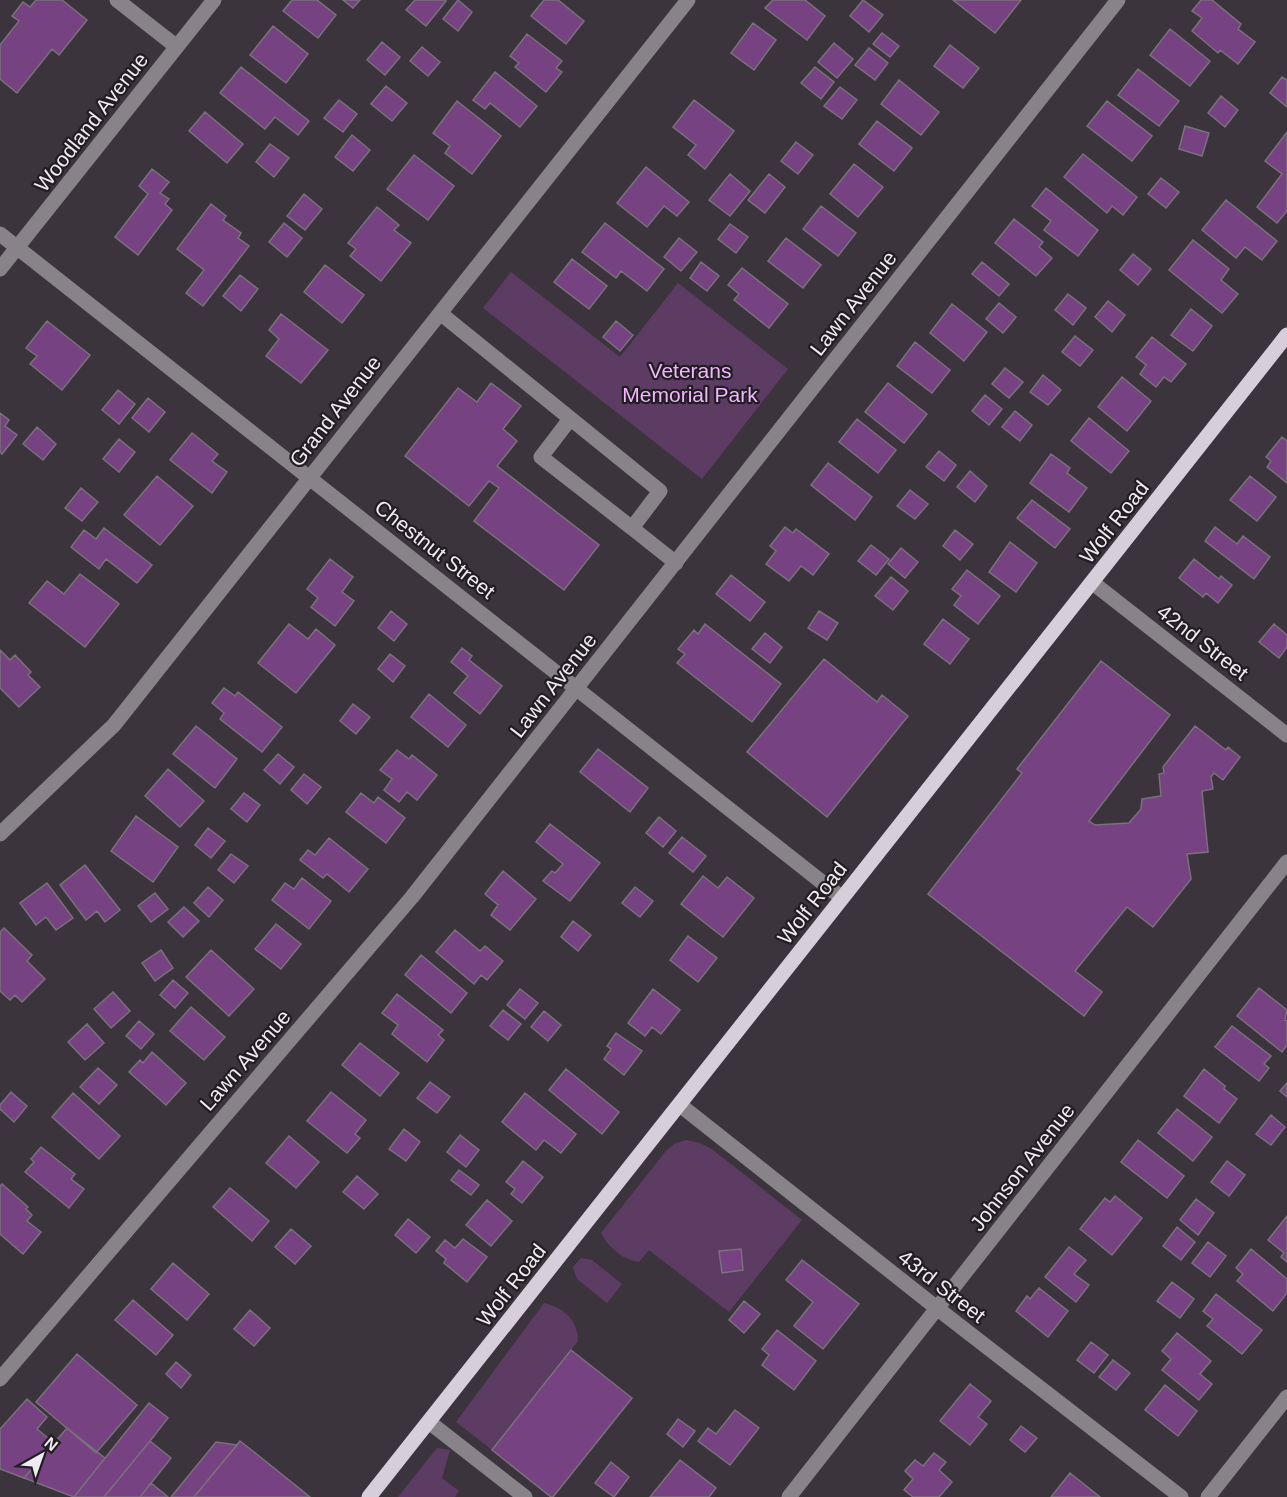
<svg xmlns="http://www.w3.org/2000/svg" width="1287" height="1497" font-family="Arial,sans-serif">
<style>
.green{fill:#5d3c63;fill-rule:evenodd}
.building{fill:#764281;stroke:#79717b;stroke-width:1.5}
.lines{fill:none;stroke-linecap:round;stroke-linejoin:round}
.minor{stroke:#878388;stroke-width:15}
.major{stroke:#d6ced8;stroke-width:15}
.labels{text-anchor:middle;dominant-baseline:central;stroke-width:4.5;stroke-linejoin:round;paint-order:stroke}
.street-label{font-size:21px;fill:#f0ebf1;stroke:#211d22}
.park-label{font-size:21px;fill:#f1b6fd;stroke:#211d22}
</style>
<rect width="100%" height="100%" fill="#3c343d"/>
<path class="green" d="M511,272L620,357L678,283L788,369L702,479L483,308Z
M686,1140L700,1143L713,1150L802,1220L729,1312L649,1250L639,1262C623,1260 608,1247 601,1233L666,1151L674,1144ZM741,1249L743,1270L722,1273L719,1251Z
M581,1258L592,1260L622,1284L607,1303L577,1279L573,1267Z
M544,1303C564,1308 578,1320 578,1341L492,1450L456,1422Z
M437,1448L450,1450L442,1478L459,1491L455,1497H398Z"/>
<path class="building" d="M36,0H62L87,20L59,55L52,49L17,93L0,79V45L19,21L12,16L23,2L30,7Z
M292,0H317L336,15L318,38L283,11Z
M343,0H360L353,8Z
M415,0H445L446,1L426,26L406,10Z
M458,0L472,12L458,31L443,19Z
M544,0H558L584,21L566,44L531,16Z
M773,0H805L825,16L807,40L765,8Z
M863,0L883,15L869,32L850,16Z
M953,0H1021L995,33Z
M1201,0H1212L1241,24L1238,29L1255,42L1238,64L1220,50L1218,53L1192,31L1202,18L1192,11Z
M753,23L776,40L754,70L731,53Z
M273,26L308,54L286,83L250,55Z
M1170,29L1210,61L1190,86L1150,55Z
M882,33L899,46L890,57L873,44Z
M527,34L562,61L556,68L562,72L546,92L515,67L519,63L510,56Z
M382,42L400,57L385,75L367,60Z
M834,43L853,59L837,78L818,62Z
M950,45L979,68L963,88L934,66Z
M422,47L440,62L428,76L410,61Z
M869,48L888,63L875,80L855,65Z
M241,67L309,121L298,135L275,117L265,129L220,93Z
M815,67L834,82L821,99L801,83Z
M1138,69L1179,101L1159,126L1118,95Z
M495,72L537,106L520,127L490,103L485,109L473,100Z
M1282,77L1287,80V107L1270,93Z
M899,80L939,112L921,135L881,104Z
M386,86L407,103L392,121L371,104Z
M840,87L857,100L842,119L824,106Z
M1221,96L1238,110L1225,127L1208,113Z
M339,100L357,114L343,132L324,118Z
M694,100L734,131L705,169L688,155L696,145L673,127Z
M457,101L501,136L472,174L445,153L450,146L433,133Z
M1107,101L1152,136L1132,161L1087,126Z
M205,112L243,144L227,163L189,131Z
M877,121L912,148L894,171L859,144Z
M1185,126L1209,133L1202,156L1179,149Z
M1287,132V211L1277,223L1257,207L1282,174L1265,161Z
M352,135L370,150L353,171L335,157Z
M796,142L813,155L798,174L781,161Z
M270,144L289,158L274,177L256,162Z
M1083,154L1137,197L1123,215L1112,206L1107,213L1064,177Z
M414,155L454,186L428,220L387,189Z
M854,164L883,187L858,217L830,194Z
M646,167L689,202L677,216L664,206L647,227L617,203Z
M152,169L169,182L160,193L169,199L165,204L172,210L138,255L115,237L148,194L139,186Z
M730,174L750,191L730,216L709,200Z
M769,174L785,187L765,213L748,200Z
M1161,178L1179,192L1166,208L1148,194Z
M1046,188L1098,230L1078,256L1044,230L1051,221L1032,206Z
M304,194L322,209L305,230L287,216Z
M1226,200L1277,241L1262,260L1245,247L1236,258L1202,230Z
M211,204L226,216L223,220L241,233L238,238L249,246L203,306L186,293L204,270L177,249Z
M821,206L856,233L838,256L803,229Z
M377,207L399,225L394,230L411,243L381,281L350,256L356,249L348,243Z
M1014,219L1043,242L1039,247L1052,258L1036,276L995,243Z
M284,223L302,238L287,257L269,242Z
M605,223L664,269L647,291L621,271L616,278L582,252Z
M730,224L748,237L736,253L718,239Z
M679,238L697,252L681,271L664,257Z
M786,238L821,265L803,288L768,261Z
M1193,240L1229,269L1221,280L1238,294L1222,313L1169,270Z
M1133,254L1151,269L1138,285L1120,270Z
M572,259L607,286L589,309L554,282Z
M701,262L719,276L707,291L690,278Z
M982,262L1009,284L999,296L972,274Z
M325,265L364,295L342,323L304,292Z
M742,268L788,304L769,328L734,300L739,294L728,285Z
M240,275L258,289L241,311L223,296Z
M1068,294L1086,308L1073,325L1055,310Z
M1108,301L1125,315L1112,332L1095,317Z
M999,303L1016,317L1003,333L986,319Z
M952,304L987,332L964,361L930,333Z
M1191,309L1212,326L1193,351L1171,335Z
M281,314L328,350L301,383L266,356L279,339L269,330Z
M47,321L90,355L62,390L30,364L37,356L26,348Z
M616,321L633,335L620,351L603,337Z
M1075,336L1093,350L1080,366L1062,352Z
M1152,337L1186,364L1171,382L1164,377L1156,387L1140,374L1146,365L1136,357Z
M915,342L950,370L932,393L897,366Z
M1005,368L1023,382L1009,398L992,384Z
M1043,375L1061,390L1048,405L1030,392Z
M1122,377L1151,401L1127,431L1098,407Z
M491,383L521,406L503,429L517,441L497,466L599,545L564,590L474,521L499,488L489,481L469,506L405,456L458,388L477,402Z
M888,383L927,414L904,443L865,412Z
M118,390L135,404L119,424L102,410Z
M985,395L1002,409L989,425L972,411Z
M148,398L165,412L149,432L132,418Z
M1015,411L1032,425L1020,441L1002,427Z
M0,413L9,420L5,426L17,435L2,454L0,452Z
M1089,418L1129,451L1111,473L1071,441Z
M857,419L896,450L878,473L839,442Z
M37,427L56,444L43,460L23,444Z
M192,433L218,454L212,461L227,472L212,493L170,460Z
M1282,437L1287,441V483L1267,467L1271,461L1266,457Z
M119,439L135,452L119,472L103,459Z
M939,451L956,465L944,481L926,467Z
M1051,454L1070,468L1067,473L1087,488L1069,512L1030,483Z
M828,463L872,497L855,520L811,485Z
M970,471L987,486L975,502L957,487Z
M157,476L193,506L160,545L124,515Z
M1250,476L1276,497L1257,521L1230,500Z
M81,488L98,502L82,521L65,508Z
M910,490L928,504L915,519L897,506Z
M1032,500L1070,529L1055,548L1017,518Z
M785,527L793,533L796,529L829,554L813,575L801,566L789,581L766,564L776,551L770,546Z
M1215,527L1237,544L1243,536L1270,557L1254,579L1205,541Z
M104,528L152,565L137,583L106,559L99,569L71,547L84,530L96,539Z
M955,530L973,544L960,560L943,546Z
M1010,542L1037,563L1016,592L989,572Z
M871,545L889,559L876,575L858,561Z
M901,548L918,562L905,578L888,564Z
M330,559L353,577L342,592L354,601L335,626L311,607L318,598L307,589Z
M1194,559L1219,579L1221,576L1232,585L1218,603L1206,593L1203,597L1179,578Z
M967,570L1000,596L978,624L954,605L961,596L952,589Z
M80,574L119,604L85,647L29,603L47,581L64,594Z
M731,575L765,602L750,621L716,594Z
M891,577L908,591L893,610L875,596Z
M391,611L407,624L394,641L378,628Z
M819,611L838,623L827,640L808,628Z
M943,619L969,639L950,664L924,644Z
M289,624L308,639L316,629L335,645L296,693L258,663Z
M705,624L781,684L752,722L677,663L685,654L678,649L694,630L698,634Z
M1274,624L1287,635V647L1279,658L1259,642Z
M765,633L782,647L770,663L752,649Z
M462,648L472,656L469,660L502,686L480,714L454,693L468,676L451,662Z
M0,650L10,660L15,655L31,672L28,675L40,687L19,707L0,688Z
M390,654L405,666L393,682L378,669Z
M824,659L877,702L882,695L908,716L827,817L747,752Z
M1101,661L1170,715L1089,821L1095,825L1129,823L1141,809L1142,799L1161,796L1159,774L1164,773L1163,767L1195,726L1226,750L1228,747L1240,757L1223,780L1214,773L1211,777L1213,789L1202,791L1208,852L1187,854L1191,879L1153,927L1127,907L1075,971L1102,992L1084,1016L928,894L1022,773L1017,769Z
M224,688L235,696L238,692L282,727L262,752L220,719L224,713L212,703Z
M429,694L466,725L448,747L411,717Z
M353,704L370,717L356,734L340,721Z
M196,726L237,759L215,788L173,754Z
M598,749L648,788L630,812L580,772Z
M397,750L409,759L412,755L437,775L417,800L407,792L399,802L384,790L392,779L380,770Z
M278,754L294,767L280,784L264,770Z
M168,769L204,801L180,827L145,796Z
M304,774L321,787L307,804L291,790Z
M244,793L260,805L247,822L231,809Z
M361,793L374,803L378,797L405,818L386,843L346,812Z
M136,816L178,847L153,882L111,851Z
M659,817L676,831L663,847L646,833Z
M550,824L600,863L570,901L543,881L552,871L555,873L563,864L536,842Z
M208,828L225,841L211,858L195,845Z
M682,837L706,856L693,872L669,853Z
M329,838L368,869L349,892L327,874L323,878L300,860L308,850L315,855Z
M231,854L248,866L234,883L218,870Z
M85,865L120,910L105,922L97,911L86,920L60,885Z
M503,871L536,899L510,930L491,915L498,905L485,894Z
M703,876L718,888L727,877L754,898L723,937L681,904Z
M302,878L331,901L309,929L272,900L285,883L294,889Z
M47,883L73,918L56,930L46,917L36,925L20,903Z
M208,887L223,900L209,917L194,903Z
M635,887L653,901L640,917L622,903Z
M155,893L168,909L151,922L138,906Z
M184,907L199,921L183,937L168,922Z
M573,921L591,935L578,951L561,937Z
M276,924L301,944L281,969L255,949Z
M4,928L32,955L27,961L45,979L22,1002L15,995L10,1000L0,991V932Z
M455,930L480,951L485,946L503,961L487,980L481,975L474,984L436,952Z
M688,936L717,958L698,982L670,960Z
M161,950L173,968L155,981L142,963Z
M211,950L254,989L229,1016L186,977Z
M421,955L467,993L451,1013L405,975Z
M173,980L188,993L175,1008L160,995Z
M1259,988L1287,1010L1285,1020L1287,1021V1045L1282,1052L1237,1016Z
M520,989L538,1003L525,1019L507,1005Z
M653,989L680,1010L661,1034L652,1027L645,1036L628,1023Z
M113,992L130,1011L111,1028L94,1009Z
M397,994L443,1030L438,1035L444,1040L427,1062L392,1034L398,1025L382,1013Z
M191,1007L225,1037L204,1060L170,1031Z
M503,1010L521,1024L508,1040L490,1026Z
M544,1011L561,1025L548,1041L531,1027Z
M139,1021L154,1034L141,1049L126,1036Z
M87,1024L104,1043L85,1060L68,1042Z
M1232,1026L1271,1056L1264,1064L1269,1068L1259,1081L1215,1047Z
M616,1033L642,1051L624,1075L604,1059L611,1049L607,1046Z
M360,1043L399,1073L380,1096L342,1065Z
M152,1052L186,1083L166,1105L129,1072L140,1060L143,1063Z
M98,1068L117,1085L99,1104L80,1087Z
M566,1069L619,1112L602,1134L549,1090Z
M1204,1069L1225,1086L1224,1089L1237,1099L1219,1123L1184,1096Z
M430,1082L450,1097L437,1113L417,1098Z
M1287,1083V1097L1280,1091Z
M11,1092L27,1106L14,1122L0,1109V1105Z
M331,1092L366,1120L355,1134L360,1138L347,1153L307,1121Z
M73,1093L120,1136L99,1159L52,1117Z
M525,1093L576,1134L561,1153L544,1140L536,1150L502,1122Z
M1177,1109L1212,1137L1193,1161L1158,1133Z
M1271,1115L1285,1127L1271,1145L1256,1134Z
M404,1129L420,1142L406,1161L389,1149Z
M460,1135L479,1150L466,1167L447,1152Z
M289,1136L319,1162L296,1188L266,1163Z
M1138,1140L1184,1176L1167,1198L1121,1162Z
M41,1147L75,1174L71,1179L84,1189L69,1208L25,1172L34,1162L31,1159Z
M523,1161L543,1177L522,1203L511,1194L515,1189L506,1182Z
M1227,1161L1245,1175L1229,1196L1211,1182Z
M459,1170L479,1185L471,1195L451,1180Z
M357,1176L378,1194L364,1209L343,1192Z
M2,1184L28,1207L26,1209L32,1215L27,1221L41,1232L23,1254L0,1234V1186Z
M230,1188L269,1221L252,1241L213,1207Z
M1115,1196L1142,1218L1112,1255L1080,1229L1105,1198L1110,1202Z
M1196,1199L1214,1213L1198,1235L1180,1220Z
M487,1200L512,1221L491,1246L466,1225Z
M1287,1216V1262L1281,1257L1284,1253L1268,1240Z
M408,1219L430,1237L416,1253L395,1235Z
M1177,1227L1195,1242L1181,1260L1163,1246Z
M291,1229L311,1246L295,1264L275,1247Z
M463,1239L487,1257L467,1282L444,1263L446,1259L436,1251L445,1240L455,1248Z
M1208,1242L1226,1256L1210,1277L1192,1263Z
M1069,1247L1086,1260L1074,1274L1089,1285L1076,1302L1045,1277Z
M741,1249L743,1270L722,1273L719,1251Z
M1251,1249L1287,1279V1293L1273,1311L1237,1281L1243,1274L1236,1268Z
M802,1260L859,1304L823,1349L794,1326L813,1302L786,1280Z
M173,1263L209,1294L187,1320L151,1289Z
M1172,1282L1194,1299L1180,1318L1157,1301Z
M1039,1288L1068,1311L1048,1337L1016,1311L1027,1296L1030,1299Z
M1216,1294L1262,1330L1242,1354L1207,1326L1213,1319L1203,1311Z
M133,1300L173,1335L156,1355L115,1320Z
M744,1301L760,1314L744,1333L729,1320Z
M250,1310L270,1328L254,1346L234,1329Z
M777,1330L816,1361L794,1390L762,1365L769,1355L762,1349Z
M1177,1333L1211,1361L1200,1374L1212,1384L1199,1400L1162,1370L1171,1359L1162,1351Z
M1091,1342L1108,1355L1094,1373L1077,1360Z
M571,1350L632,1398L553,1497H551L492,1450Z
M77,1354L137,1405L96,1453L36,1402Z
M1113,1360L1130,1373L1116,1390L1099,1377Z
M176,1362L191,1375L181,1388L166,1374Z
M970,1384L991,1401L978,1417L987,1424L970,1445L940,1421Z
M1165,1385L1197,1411L1178,1436L1145,1410Z
M27,1399L47,1417L37,1429L54,1443L24,1478L0,1469V1429Z
M149,1403L168,1418L150,1441L104,1497H74Z
M735,1410L759,1428L730,1465L698,1441L708,1428L716,1434Z
M678,1419L695,1431L683,1447L667,1434Z
M1021,1426L1037,1438L1025,1452L1010,1440Z
M67,1428L105,1458L74,1497L24,1478Z
M150,1441L171,1458L140,1497H104Z
M240,1441L259,1456L310,1497H194Z
M216,1442L237,1445L194,1497H171Z
M934,1453L946,1462L939,1470L952,1482L939,1497H913L904,1490L913,1479L905,1471L915,1460L923,1466Z
M680,1460L716,1488L709,1497H650Z
M611,1462L629,1477L614,1497L595,1483Z
M1070,1473L1100,1497H1051Z
M151,1483L168,1497H140Z"/>
<g class="lines">
<path class="minor" d="M117,0L177,47
M0,234L842,898
M0,269L214,0
M440,313L660,491L632,528L676,563
M570,419L541,457L632,528
M1093,583L1287,735
M0,834L114,725L688,0
M680,1105L938,1309L1181,1497
M0,1379L412,897L1118,0
M429,1422L525,1497
M789,1497L1287,862
M1208,1497L1287,1397"/>
<path class="major" d="M369,1497L1287,335"/>
</g>
<g class="labels">
<g class="street-label">
<text transform="translate(91 122) rotate(-52)">Woodland Avenue</text>
<text transform="translate(853 303) rotate(-52)">Lawn Avenue</text>
<text transform="translate(335 411) rotate(-52)">Grand Avenue</text>
<text transform="translate(1114 522) rotate(-52)">Wolf Road</text>
<text transform="translate(435 549) rotate(38)">Chestnut Street</text>
<text transform="translate(1203 642) rotate(38)">42nd Street</text>
<text transform="translate(553 685) rotate(-52)">Lawn Avenue</text>
<text transform="translate(812 903) rotate(-52)">Wolf Road</text>
<text transform="translate(245 1060) rotate(-49)">Lawn Avenue</text>
<text transform="translate(1022 1167) rotate(-52)">Johnson Avenue</text>
<text transform="translate(511 1285) rotate(-52)">Wolf Road</text>
<text transform="translate(942 1286) rotate(38)">43rd Street</text>
</g>
<g class="park-label">
<text x="690" y="370">Veterans<tspan x="690" dy="24">Memorial Park</tspan></text>
</g>
</g>
<g transform="translate(42 1455) rotate(40)" stroke="#211d22" stroke-width="4.5" paint-order="stroke">
<path d="M0-4.5L10 22L0 15L-10 22Z" fill="#f0ebf1"/>
<text y="-9" font-size="16" font-weight="bold" text-anchor="middle" fill="#f0ebf1">N</text>
</g>
</svg>
